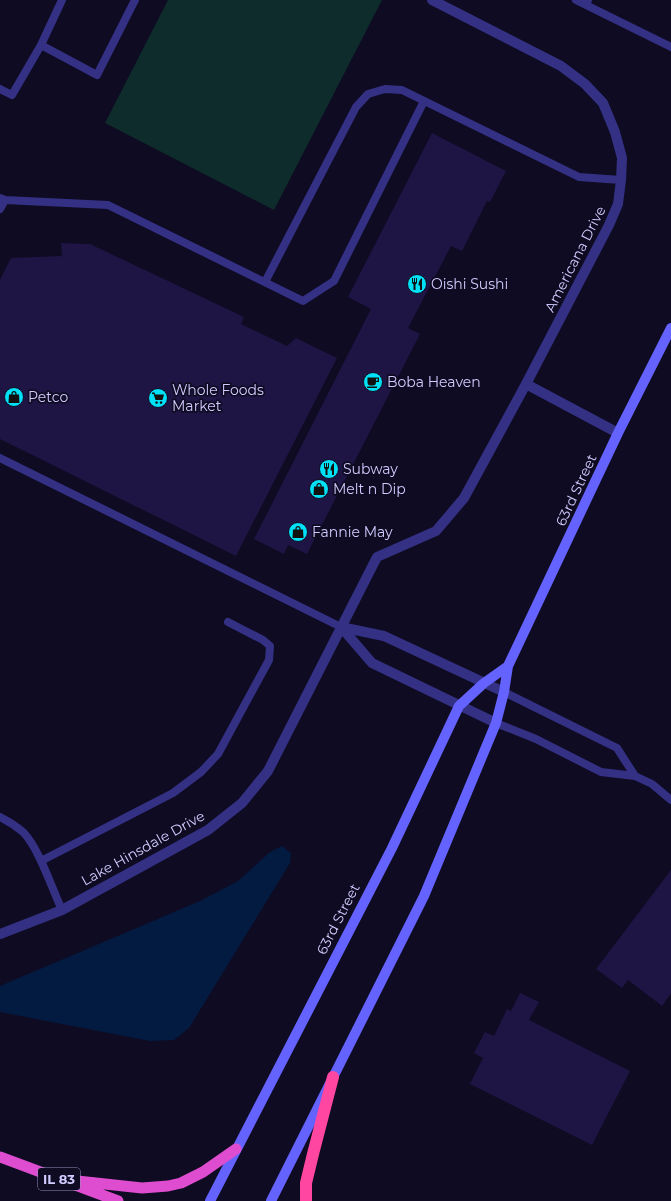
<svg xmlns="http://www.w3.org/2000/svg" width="671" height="1201" font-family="Montserrat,sans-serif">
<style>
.green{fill:#0d2c2b}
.water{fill:#041b41}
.building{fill:#1e1544}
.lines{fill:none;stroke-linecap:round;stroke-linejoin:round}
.service{stroke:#343185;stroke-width:8}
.minor{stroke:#343185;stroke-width:10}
.secondary{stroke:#6563ff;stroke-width:10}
.trunk{stroke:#de4dd0;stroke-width:11}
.motorway{stroke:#ff47a1;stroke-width:12}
.labels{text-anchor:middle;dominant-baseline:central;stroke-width:3.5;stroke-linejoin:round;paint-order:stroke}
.shield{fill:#0f0b22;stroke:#9792bd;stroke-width:1}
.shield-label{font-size:13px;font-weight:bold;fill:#d1ccff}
.street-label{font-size:14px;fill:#d1ccff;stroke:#0f0b22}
.poi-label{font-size:14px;fill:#d1ccff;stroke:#0f0b22;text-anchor:start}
</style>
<rect width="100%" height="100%" fill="#0f0b22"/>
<path class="green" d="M168,0H382L274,210L105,123Z"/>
<path class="water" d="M282,846L291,853L290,863L189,1028L174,1040L150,1041L0,1012V986L200,901L238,881L270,852Z"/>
<path class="building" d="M432,133L506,171L490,202L487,201L462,251L451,246L408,328L420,334L307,554L288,545L284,554L254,539L371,309L348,297Z
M61,243L90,244L244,317L241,324L287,346L296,338L337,358L236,556L0,439V280L11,258L62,256Z
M671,870V993L662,1006L628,980L622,988L596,969Z
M520,993L539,1002L529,1020L630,1071L592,1145L470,1084L483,1058L474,1053L485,1032L494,1036L507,1009L511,1011Z"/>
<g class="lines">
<path class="service" d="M62,0L41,45L97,75L135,0
M576,0L586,5
M588,0L586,5L671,47
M0,89L12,95L41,45
M0,198L5,200L108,205L303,301L334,281L424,101
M0,209L5,200
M265,282L356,107L368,94L385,89L402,90L579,177L621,180
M0,458L341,627
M504,692L617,748L635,776
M496,723L536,739L601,772L635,776L652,784L671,800
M0,817C8,821 16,826 23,832C39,848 52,889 62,910
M41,861L173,793L201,772L218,754L269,660L270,646L263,640L228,622"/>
<path class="minor" d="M526,384L618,433
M341,627L372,663L496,723
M341,627L384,636L504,692
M0,934L62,910L208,830L242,803L268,771L377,557L436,531L464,498L526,384L609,225L618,204L621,180L622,158L615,132L603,103L585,84L561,66L432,0"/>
<path class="secondary" d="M210,1201L392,848L459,706L484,683L508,666
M271,1201L424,896L496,723L504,692L508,666L618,433L671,328"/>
<path class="trunk" d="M0,1157L118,1201
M59,1179L142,1188L168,1186L181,1183L203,1172L236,1149"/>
<path class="motorway" d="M306,1201V1183L313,1154L333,1077"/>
</g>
<defs>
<g id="restaurant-disc" transform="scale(1)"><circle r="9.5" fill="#00e1f7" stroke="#0f0b22"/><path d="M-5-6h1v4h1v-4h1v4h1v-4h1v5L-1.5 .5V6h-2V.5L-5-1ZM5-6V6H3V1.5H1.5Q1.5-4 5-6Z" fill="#111"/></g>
<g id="cafe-disc" transform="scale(1)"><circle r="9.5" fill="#00e1f7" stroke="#0f0b22"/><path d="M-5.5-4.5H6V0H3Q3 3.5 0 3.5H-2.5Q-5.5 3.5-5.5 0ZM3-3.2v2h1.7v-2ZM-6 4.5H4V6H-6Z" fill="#111"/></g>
<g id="shop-disc" transform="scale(1)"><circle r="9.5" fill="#00e1f7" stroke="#0f0b22"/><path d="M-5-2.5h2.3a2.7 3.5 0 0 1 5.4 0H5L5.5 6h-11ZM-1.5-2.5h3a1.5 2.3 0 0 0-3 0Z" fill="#111"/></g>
<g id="supermarket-disc" transform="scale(1)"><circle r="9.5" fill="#00e1f7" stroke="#0f0b22"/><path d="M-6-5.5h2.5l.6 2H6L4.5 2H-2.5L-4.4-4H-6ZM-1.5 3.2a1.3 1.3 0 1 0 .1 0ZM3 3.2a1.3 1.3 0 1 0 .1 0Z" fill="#111"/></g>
</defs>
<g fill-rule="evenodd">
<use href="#restaurant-disc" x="417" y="284"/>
<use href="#cafe-disc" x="373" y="382"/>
<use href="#shop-disc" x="14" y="397"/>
<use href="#supermarket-disc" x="158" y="398"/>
<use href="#restaurant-disc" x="329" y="469"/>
<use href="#shop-disc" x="319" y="489"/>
<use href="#shop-disc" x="298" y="532"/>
</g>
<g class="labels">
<rect class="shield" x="38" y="1168" width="42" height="22" rx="3"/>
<g class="shield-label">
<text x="59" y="1179">IL 83</text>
</g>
<g class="street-label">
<text transform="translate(575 259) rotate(-63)">Americana Drive</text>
<text transform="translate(576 490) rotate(-65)">63rd Street</text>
<text transform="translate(143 848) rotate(-29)">Lake Hinsdale Drive</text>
<text transform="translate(338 919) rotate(-63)">63rd Street</text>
</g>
<g class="poi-label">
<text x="431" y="284">Oishi Sushi</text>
<text x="387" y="382">Boba Heaven</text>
<text x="172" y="390">Whole Foods<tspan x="172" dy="16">Market</tspan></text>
<text x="28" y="397">Petco</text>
<text x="343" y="469">Subway</text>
<text x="333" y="489">Melt n Dip</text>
<text x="312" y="532">Fannie May</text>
</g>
</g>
</svg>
